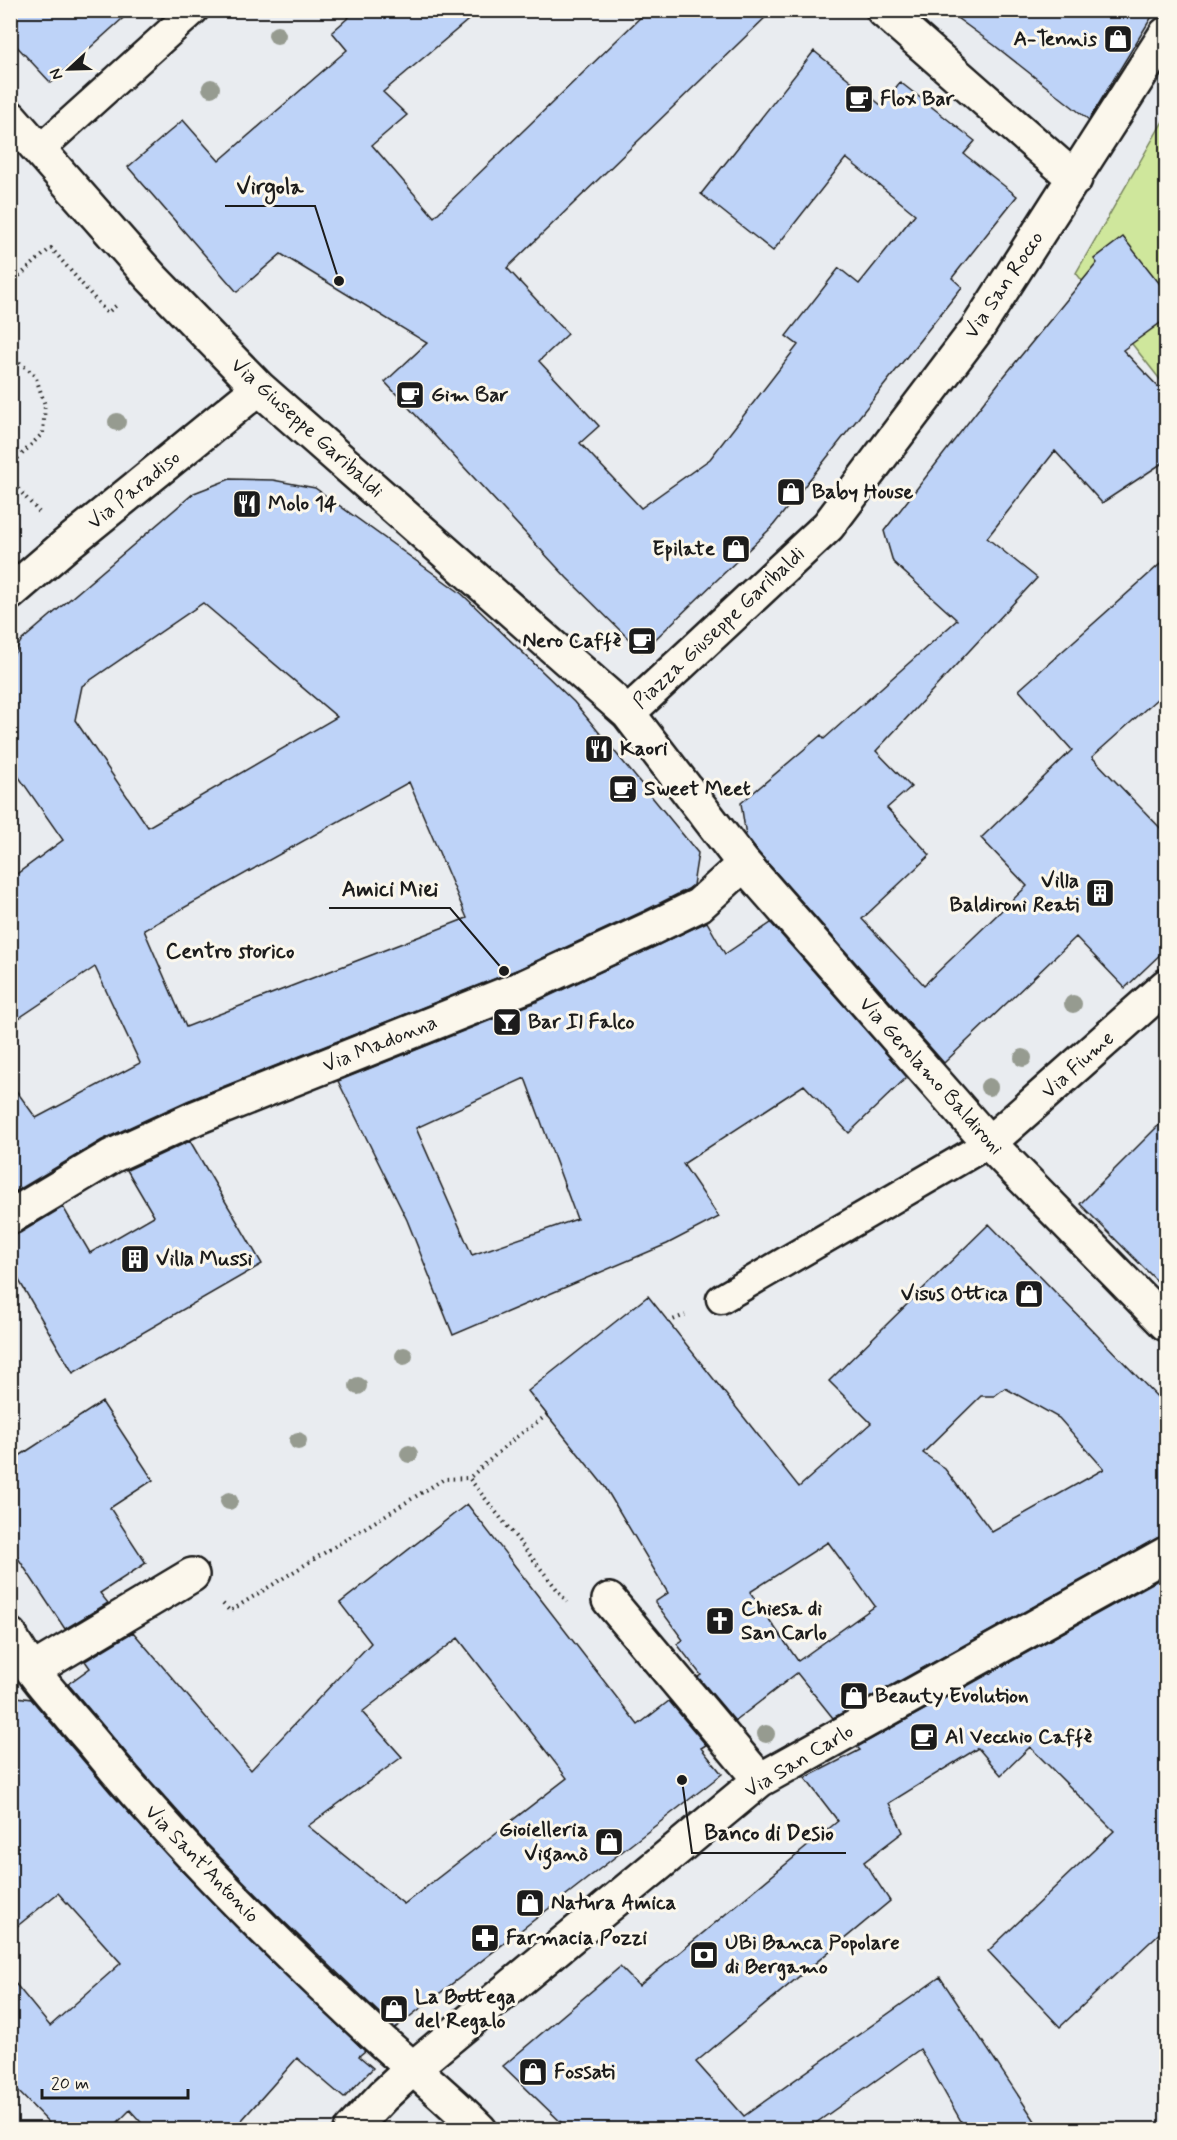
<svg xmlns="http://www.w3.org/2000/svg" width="1177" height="2140" font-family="Mynerve,sans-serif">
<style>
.green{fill:#cfe79c;stroke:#76825c;stroke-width:1.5}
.building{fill:#bed3f8;stroke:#1c1c1c;stroke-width:1.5;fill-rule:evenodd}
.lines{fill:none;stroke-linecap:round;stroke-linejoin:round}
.lane-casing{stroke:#1c1c1c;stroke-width:33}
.street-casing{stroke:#1c1c1c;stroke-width:38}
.path{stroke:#1c1c1c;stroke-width:4;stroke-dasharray:1.5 4.5;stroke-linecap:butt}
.lane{stroke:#fbf7ec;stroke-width:28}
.street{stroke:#fbf7ec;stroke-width:33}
.tree{fill:#969b90}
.labels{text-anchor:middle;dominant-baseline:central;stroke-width:6;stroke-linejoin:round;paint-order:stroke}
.poi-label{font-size:21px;font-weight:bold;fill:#1c1c1c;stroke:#fbf7ec;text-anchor:start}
.street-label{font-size:21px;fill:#1c1c1c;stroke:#fbf7ec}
.neighbourhood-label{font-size:22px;font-weight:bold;fill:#1c1c1c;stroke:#fbf7ec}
.leader{fill:none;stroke:#1c1c1c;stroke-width:2}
.callout-dot{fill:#1c1c1c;stroke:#fbf7ec;stroke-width:2}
.callout-label{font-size:22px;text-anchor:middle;font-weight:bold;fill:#1c1c1c;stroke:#fbf7ec;stroke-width:6;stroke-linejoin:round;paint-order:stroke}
</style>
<rect width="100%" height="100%" fill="#e9ecf0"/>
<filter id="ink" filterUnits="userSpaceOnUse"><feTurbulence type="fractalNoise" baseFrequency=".0167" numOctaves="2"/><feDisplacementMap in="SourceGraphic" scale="12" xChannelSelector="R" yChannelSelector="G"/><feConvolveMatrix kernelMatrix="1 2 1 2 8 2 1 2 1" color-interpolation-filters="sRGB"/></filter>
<g filter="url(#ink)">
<path class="green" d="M1166,116V387L1076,273Z"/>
<path class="building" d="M10,10H132L51,83L10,39Z
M357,10H480L383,92L407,115L372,145L434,217L648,10H773L507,268L568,334L539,361L599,426L580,443L641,508L710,459L798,345L786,336L839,268L859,284L915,214L846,158L773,251L701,194L814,51L882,106L900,82L975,141L964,154L1017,196L952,278L962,287L772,527L642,652L567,578L385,382L427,343L281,254L237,292L128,167L183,120L219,161L347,50L332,32Z
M946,10H1156L1089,120L994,45Z
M1123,237L1167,293V318L1123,350L1167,396V460L1102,503L1055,451L987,538L1037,578L876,751L911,787L887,808L930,855L862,919L924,985L1027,886L981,838L1072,750L1019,690L1167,558V690L1092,757L1167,835V948L1125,988L1076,937L944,1063L758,852L746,836L741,803L821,735L824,739L957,620L893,562L884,531L1001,380L1097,263L1094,259Z
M230,479L273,480L315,488L462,594L574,702L698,853L693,885L688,889L644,911L519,969L187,1101L102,1140L10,1195V1082L36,1118L140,1063L95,967L10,1024V879L63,840L14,770L10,761V661L21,641L194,493ZM203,603L337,717L148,827L75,720L82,686ZM409,782L467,918L186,1027L144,930Z
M707,922L725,954L771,923L907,1077L849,1133L804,1085L683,1164L719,1217L667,1244L453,1335L407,1220L338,1081L534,1003ZM525,1078L577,1219L472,1255L416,1128Z
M1167,1117V1291L1080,1204Z
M190,1141L262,1264L73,1373L10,1265V1236L20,1233L63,1207L90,1253L154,1216L127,1170Z
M989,1224L1167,1407V1535L1157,1538L833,1718L797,1673L735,1721L698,1677L701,1675L677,1644L683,1640L655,1602L668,1593L605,1487L528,1391L648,1296L799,1487L871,1423L829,1381ZM1005,1388L1059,1418L1104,1469L992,1532L945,1469L923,1453L981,1396H994ZM828,1542L875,1606L798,1661L750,1592Z
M102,1402L153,1480L110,1508L146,1563L100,1593L108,1603L65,1629L10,1546V1462Z
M467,1504L638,1725L669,1701L706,1745L701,1748L722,1774L395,2028L277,1915L206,1843L138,1767L68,1684L90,1668L85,1661L133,1632L251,1770L371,1643L340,1603ZM458,1638L567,1778L404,1904L308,1826L402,1757L362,1712Z
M1167,1575V1926L1060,2027L988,1951L1114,1831L1030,1747L1001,1775L978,1748L889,1803L903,1832L864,1862L890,1901L696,2062L744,2116L940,1977L1041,2130H966L920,2049L806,2130H569L503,2066L620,1967L639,1986L838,1821L805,1778L860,1750L857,1747Z
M10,1696L31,1699L110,1792L179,1868L251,1942L365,2051L359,2056L373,2068L344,2098L297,2058L233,2130H148L130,2110L110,2130H56L10,2083V1977L50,2026L121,1963L58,1893L10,1932Z"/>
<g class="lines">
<g class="lane-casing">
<path id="lane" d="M39,150L194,10
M721,1299L989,1143"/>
</g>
<g class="street-casing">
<path id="street" d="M883,10L1075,179
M10,117L151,277L259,388L628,713L744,864L989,1143L1166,1324
M10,593L67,544L259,388
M628,713L828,526L977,329L1166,34
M989,1143L1166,986
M10,1217L112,1156L195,1118L526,986L652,928L699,905L744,864
M609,1600L760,1780
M10,1635C28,1671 65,1709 91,1740C177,1846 275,1942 375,2035C410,2067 447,2096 480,2130
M33,1670L192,1575
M351,2130L383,2096L413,2068L760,1780L1166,1554"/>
</g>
<path class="path" d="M10,284L51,248L107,313L118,304
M10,355L35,375L45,405L43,433L10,466
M10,480L39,512
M668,1322L685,1315
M547,1415L515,1438L469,1478L567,1602
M223,1604L230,1611L444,1479L469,1478"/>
<use href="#lane" class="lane"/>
<use href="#street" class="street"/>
</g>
<g class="tree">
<circle cx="277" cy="35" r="9"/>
<circle cx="211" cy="88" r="9"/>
<circle cx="117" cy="422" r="9"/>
<circle cx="1073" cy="1004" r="9"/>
<circle cx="1023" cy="1058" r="9"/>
<circle cx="989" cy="1087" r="9"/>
<circle cx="404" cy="1356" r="9"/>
<circle cx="358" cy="1386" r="9"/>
<circle cx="298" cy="1441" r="9"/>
<circle cx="409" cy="1454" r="9"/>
<circle cx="229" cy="1501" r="9"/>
<circle cx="766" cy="1734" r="9"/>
</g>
</g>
<defs>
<g id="shop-square" transform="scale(1.5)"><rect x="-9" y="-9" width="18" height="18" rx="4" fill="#1c1c1c" stroke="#fbf7ec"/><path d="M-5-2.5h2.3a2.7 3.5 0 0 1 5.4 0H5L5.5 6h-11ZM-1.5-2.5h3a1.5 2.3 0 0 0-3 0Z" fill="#fff"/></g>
<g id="cafe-square" transform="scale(1.5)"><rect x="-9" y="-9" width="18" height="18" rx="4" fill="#1c1c1c" stroke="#fbf7ec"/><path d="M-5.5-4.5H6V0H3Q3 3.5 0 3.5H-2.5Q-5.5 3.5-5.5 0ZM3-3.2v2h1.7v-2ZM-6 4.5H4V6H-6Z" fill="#fff"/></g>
<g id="restaurant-square" transform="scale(1.5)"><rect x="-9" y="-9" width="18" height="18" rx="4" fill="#1c1c1c" stroke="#fbf7ec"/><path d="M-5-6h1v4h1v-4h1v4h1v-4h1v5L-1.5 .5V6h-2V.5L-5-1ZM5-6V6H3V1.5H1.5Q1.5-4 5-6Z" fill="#fff"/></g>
<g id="building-square" transform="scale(1.5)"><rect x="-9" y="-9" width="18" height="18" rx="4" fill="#1c1c1c" stroke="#fbf7ec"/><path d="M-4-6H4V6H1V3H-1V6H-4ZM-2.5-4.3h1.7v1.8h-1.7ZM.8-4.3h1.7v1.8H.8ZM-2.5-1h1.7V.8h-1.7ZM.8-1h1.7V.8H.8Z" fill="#fff"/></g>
<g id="bar-square" transform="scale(1.5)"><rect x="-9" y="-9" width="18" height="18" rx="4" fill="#1c1c1c" stroke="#fbf7ec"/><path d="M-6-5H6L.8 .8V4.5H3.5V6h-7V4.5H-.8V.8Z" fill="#fff"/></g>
<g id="church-square" transform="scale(1.5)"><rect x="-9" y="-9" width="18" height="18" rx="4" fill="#1c1c1c" stroke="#fbf7ec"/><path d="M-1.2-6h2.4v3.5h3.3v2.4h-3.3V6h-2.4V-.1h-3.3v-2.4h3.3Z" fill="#fff"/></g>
<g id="pharmacy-square" transform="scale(1.5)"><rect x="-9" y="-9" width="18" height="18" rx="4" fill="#1c1c1c" stroke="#fbf7ec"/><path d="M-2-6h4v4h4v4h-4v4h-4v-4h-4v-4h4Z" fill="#fff"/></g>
<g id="bank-square" transform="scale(1.5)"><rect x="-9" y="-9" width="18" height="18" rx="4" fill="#1c1c1c" stroke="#fbf7ec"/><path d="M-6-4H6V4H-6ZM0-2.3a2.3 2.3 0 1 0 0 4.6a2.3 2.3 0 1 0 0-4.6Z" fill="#fff"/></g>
</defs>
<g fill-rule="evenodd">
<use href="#shop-square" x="1118" y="39"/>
<use href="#cafe-square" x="859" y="99"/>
<use href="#cafe-square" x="410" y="395"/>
<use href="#shop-square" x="791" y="492"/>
<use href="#restaurant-square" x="247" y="504"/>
<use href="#shop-square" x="736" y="549"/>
<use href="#cafe-square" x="642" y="641"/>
<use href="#restaurant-square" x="599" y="749"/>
<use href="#cafe-square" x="623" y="789"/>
<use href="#building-square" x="1100" y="893"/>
<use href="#bar-square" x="507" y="1022"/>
<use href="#building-square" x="135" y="1259"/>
<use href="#shop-square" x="1029" y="1294"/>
<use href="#church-square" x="720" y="1621"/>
<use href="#shop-square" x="854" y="1696"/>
<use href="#cafe-square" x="924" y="1737"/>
<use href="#shop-square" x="609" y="1842"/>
<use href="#shop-square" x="530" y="1903"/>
<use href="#pharmacy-square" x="485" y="1938"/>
<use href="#bank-square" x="704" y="1955"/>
<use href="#shop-square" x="394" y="2009"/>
<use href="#shop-square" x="533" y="2072"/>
</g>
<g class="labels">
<g class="poi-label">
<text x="1097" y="39" text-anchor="end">A-Tennis</text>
<text x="880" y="99">Flox Bar</text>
<text x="431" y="395">Gim Bar</text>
<text x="812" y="492">Baby House</text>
<text x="268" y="504">Molo 14</text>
<text x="715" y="549" text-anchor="end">Epilate</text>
<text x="621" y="641" text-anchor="end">Nero Caffè</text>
<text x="620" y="749">Kaori</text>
<text x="644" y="789">Sweet Meet</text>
<text x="1079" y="881" text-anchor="end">Villa<tspan x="1079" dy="24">Baldironi Reati</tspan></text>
<text x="528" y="1022">Bar Il Falco</text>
<text x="156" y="1259">Villa Mussi</text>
<text x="1008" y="1294" text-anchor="end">Visus Ottica</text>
<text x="741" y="1609">Chiesa di<tspan x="741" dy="24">San Carlo</tspan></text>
<text x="875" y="1696">Beauty Evolution</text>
<text x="945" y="1737">Al Vecchio Caffè</text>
<text x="588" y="1830" text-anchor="end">Gioielleria<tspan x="588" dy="24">Viganò</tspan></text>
<text x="551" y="1903">Natura Amica</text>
<text x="506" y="1938">Farmacia Pozzi</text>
<text x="725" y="1943">UBi Banca Popolare<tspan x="725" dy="24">di Bergamo</tspan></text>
<text x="415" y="1997">La Bottega<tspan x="415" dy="24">del Regalo</tspan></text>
<text x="554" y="2072">Fossati</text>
</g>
<g class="street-label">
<text transform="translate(1004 285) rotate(-56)">Via San Rocco</text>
<text transform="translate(307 428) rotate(42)">Via Giuseppe Garibaldi</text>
<text transform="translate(134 490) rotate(-39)">Via Paradiso</text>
<text transform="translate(719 628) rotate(-43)">Piazza Giuseppe Garibaldi</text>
<text transform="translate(380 1044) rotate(-22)">Via Madonna</text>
<text transform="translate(1078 1065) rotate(-42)">Via Fiume</text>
<text transform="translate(931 1076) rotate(48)">Via Gerolamo Baldironi</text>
<text transform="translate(799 1761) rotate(-31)">Via San Carlo</text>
<text transform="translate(202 1864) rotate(46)">Via Sant'Antonio</text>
</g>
<g class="neighbourhood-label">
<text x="230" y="952">Centro storico</text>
</g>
</g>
<path class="leader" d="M339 281L315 206H225M504 971L450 908H329M682 1780L692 1853H846"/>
<g class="callout-dot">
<circle cx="339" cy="281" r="6"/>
<circle cx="504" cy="971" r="6"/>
<circle cx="682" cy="1780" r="6"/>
</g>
<g class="callout-label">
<text x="270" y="194">Virgola</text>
<text x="390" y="896">Amici Miei</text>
<text x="769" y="1840">Banco di Desio</text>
</g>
<rect width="1177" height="2140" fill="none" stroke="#fbf7ec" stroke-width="36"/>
<rect x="18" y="18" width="1141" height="2104" fill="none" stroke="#1c1c1c" stroke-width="2" filter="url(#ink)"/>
<g transform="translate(69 69) rotate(248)" stroke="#fbf7ec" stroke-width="4.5" paint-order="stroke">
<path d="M0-4.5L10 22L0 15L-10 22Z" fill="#1c1c1c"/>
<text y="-9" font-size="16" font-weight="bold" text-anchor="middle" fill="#1c1c1c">N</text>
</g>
<path d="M42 2089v9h146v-9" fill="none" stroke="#1c1c1c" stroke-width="3"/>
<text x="51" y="2089" font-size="18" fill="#1c1c1c" stroke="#fbf7ec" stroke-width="4.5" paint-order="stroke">20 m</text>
</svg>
